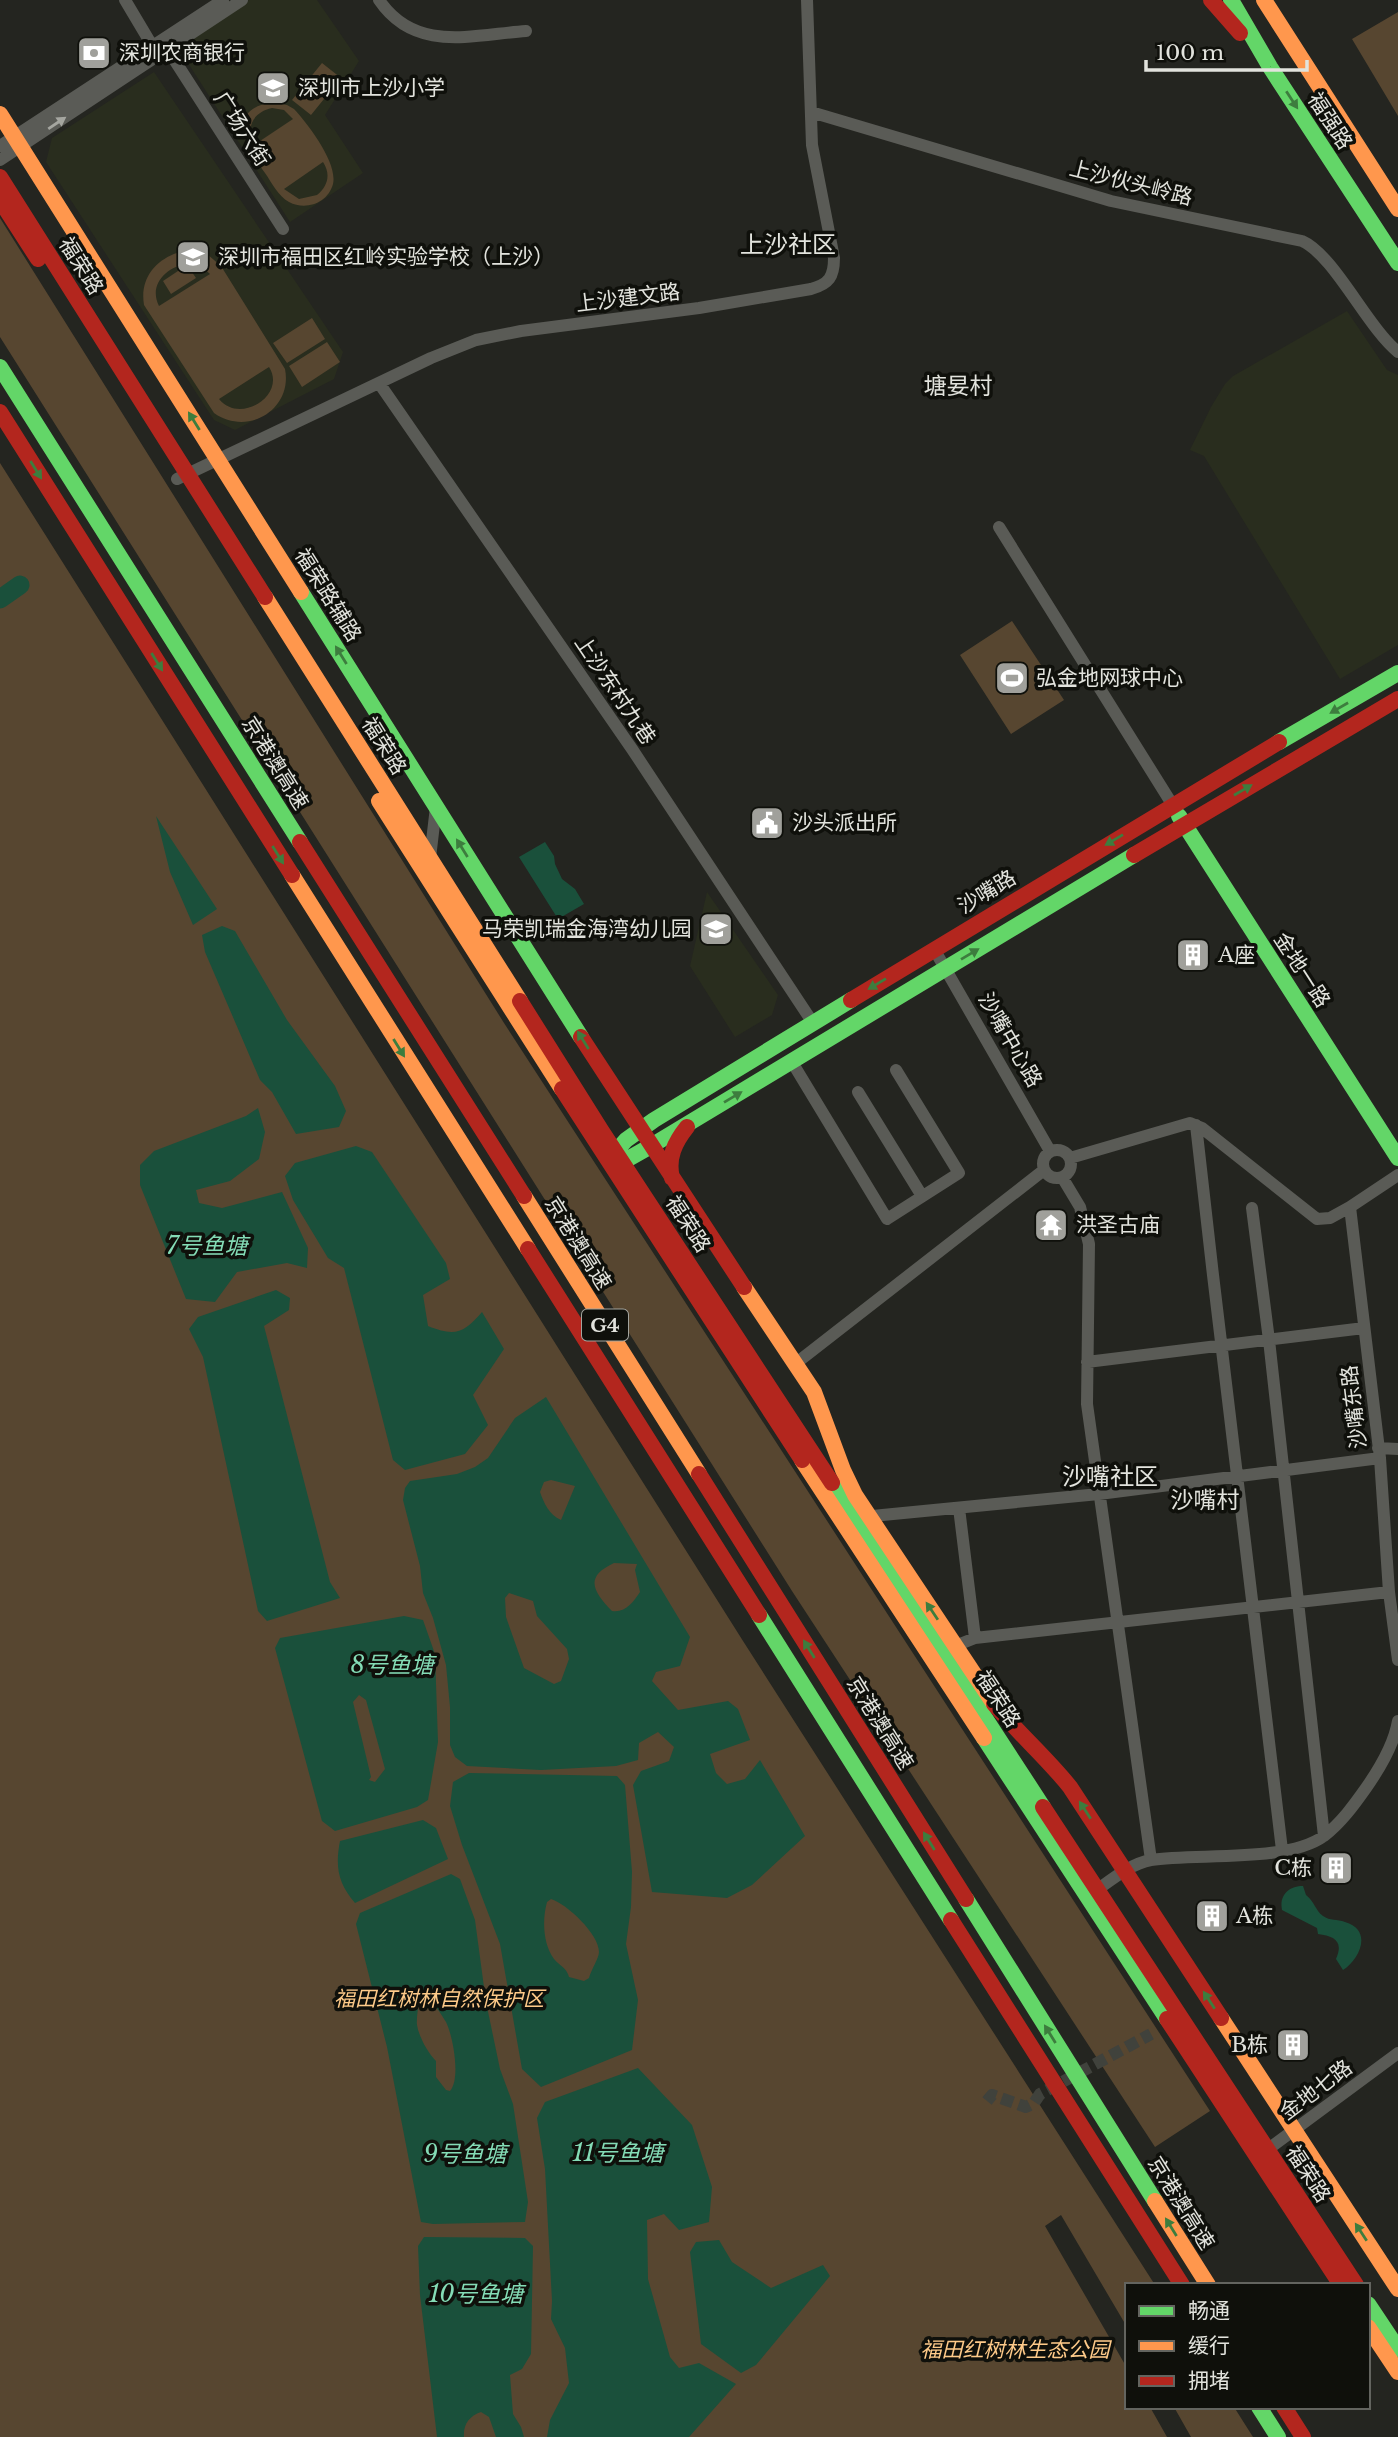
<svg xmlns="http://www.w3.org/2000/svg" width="1398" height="2437" font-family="'Libre Baskerville','Noto Sans SC',serif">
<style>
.built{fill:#292d1e}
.green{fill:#574630;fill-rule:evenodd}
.water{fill:#1a503b;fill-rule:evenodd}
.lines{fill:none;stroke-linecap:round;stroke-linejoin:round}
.river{stroke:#1a503b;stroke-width:19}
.street-tunnel{stroke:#40423c;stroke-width:12;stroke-dasharray:12 6;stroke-linecap:butt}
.street{stroke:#5a5b56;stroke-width:12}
.fast{stroke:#63d668;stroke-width:16}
.slow{stroke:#ff974d;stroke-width:16}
.jam{stroke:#b3261e;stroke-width:16}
.oneway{fill:#3d7d3e}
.oneway2{fill:#a5a6a0}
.labels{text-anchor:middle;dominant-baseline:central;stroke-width:7;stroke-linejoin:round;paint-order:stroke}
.shield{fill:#0f100b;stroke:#a3a49e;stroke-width:2}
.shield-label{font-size:19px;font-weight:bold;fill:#e2e3dd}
.poi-label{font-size:21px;fill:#e2e3dd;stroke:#0f100b;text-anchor:start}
.street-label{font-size:21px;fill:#e2e3dd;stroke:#0f100b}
.park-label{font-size:21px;font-style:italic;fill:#feca89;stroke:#0f100b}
.neighbourhood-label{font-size:23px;fill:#e2e3dd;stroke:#0f100b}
.water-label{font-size:23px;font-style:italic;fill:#84dcb6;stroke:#0f100b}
.quarter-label{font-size:24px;fill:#e2e3dd;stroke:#0f100b}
</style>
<rect width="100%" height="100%" fill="#242520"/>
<path class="built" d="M249,0H317L359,61L325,115L363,173L290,222L179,49Z
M154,72L343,352L334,379L235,430L214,420L46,162L52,138Z
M1347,311L1387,370L1398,375V645L1340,679L1204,456L1190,450L1211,407L1225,384L1233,376Z
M707,892L778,995L772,1015L735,1037L690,966Z"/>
<path class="green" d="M1398,12V116L1352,39Z
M322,63L341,78L311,115L292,100Z
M272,102L287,105L294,109C308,124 338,163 333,184C328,203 306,211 289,202C278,196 272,183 265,173C248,149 223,111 272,102ZM272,108L284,110L293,119L254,145C245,128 253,112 272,108ZM323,162C331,174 328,186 317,195L299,199L284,189Z
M0,218L504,1023L1210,2111L1155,2147L792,1591L0,337Z
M188,250L207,254L221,266L285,369C293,409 248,437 214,413L144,305C139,275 160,255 188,250ZM188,263L201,266L210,274L159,306C148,284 167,267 188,263ZM269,367C287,395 240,425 219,399Z
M187,265L196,278L171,294L163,281Z
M312,318L325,339L287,363L273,343Z
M327,342L340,362L302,387L289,366Z
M0,463L743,1641L1155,2285H1127V2327L1061,2215L1045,2226L1127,2368V2407H1150L1167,2437H0Z
M1012,621L1064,700L1011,734L960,655Z
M1174,2407H1234L1253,2437H1191Z"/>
<path class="water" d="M156,816L217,909L193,925L170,872Z
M545,842L554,856L555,864L562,879L575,889L584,904L558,919L519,857Z
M222,926L235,931L287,1020L335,1086L346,1111L339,1127L296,1134L272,1092L260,1080L205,952L202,935Z
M258,1108L265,1132L259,1159L230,1181L196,1190L199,1203L222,1208L282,1192L308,1248L307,1268L287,1263L237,1272L215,1302L186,1299L140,1185V1165L154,1151L246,1116Z
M356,1146L372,1152L446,1263L450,1279L423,1295L428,1326C455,1337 464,1333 482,1312L504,1349L473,1395L488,1425L465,1454L405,1470L393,1460L344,1268L328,1258L293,1200L285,1176L295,1163Z
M276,1290L290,1298L289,1310L264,1326L330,1582L340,1598L267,1621L258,1611L203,1357L189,1329L198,1317Z
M546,1397L690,1637L680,1666L656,1672L652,1681L678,1710L728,1701L738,1709L750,1740L710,1754L716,1773L727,1784L745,1779L760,1760L805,1836L752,1885L727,1898L652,1892L633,1785L641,1771L669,1761L674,1747L658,1732L639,1743L638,1760L616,1766L541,1770L467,1766L455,1757L450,1745V1707L446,1665L433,1618L423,1593L420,1566L403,1500L405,1488L410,1481L457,1474L475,1467L488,1458L515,1418ZM551,1480L575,1486L561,1520C549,1515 544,1503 540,1492L544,1482ZM614,1563L637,1564L635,1570L640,1592C633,1602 626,1613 612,1611C593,1591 584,1577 614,1563ZM509,1593L533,1601L537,1616L567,1649L569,1659L561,1681L554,1684L524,1668L506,1617L505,1598Z
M404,1616L423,1620L435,1654L438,1742L428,1800L417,1807L335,1831L322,1821L275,1648L280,1638ZM359,1695L366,1700L385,1769L375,1782L369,1780L371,1777L353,1702Z
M469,1773L617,1776L625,1785L632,1872L631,1907L626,1944L638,2000L632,2050L541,2087L522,2069L500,1944L462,1845L450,1806L453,1782ZM551,1899C567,1904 599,1934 599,1952C599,1958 591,1970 589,1978L584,1981L569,1977C567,1968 560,1966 554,1959C543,1944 542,1920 547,1902Z
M423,1820L436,1828L448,1859L355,1903C338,1883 335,1867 340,1841Z
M451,1874L460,1879L475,1920L486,2002L500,2069L513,2104L528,2202L525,2222L433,2224L421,2222L387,2047L356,1924L360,1913ZM420,1987C426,1991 442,2015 446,2022C453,2036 461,2079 450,2091L446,2090L436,2077V2061C428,2053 419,2037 417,2025C416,2016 420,2004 418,1991Z
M1303,1886L1306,1895C1315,1902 1315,1910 1323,1916C1330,1921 1337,1919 1345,1922C1373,1930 1360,1959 1343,1970L1336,1959C1344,1941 1334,1936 1318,1934L1317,1928L1282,1910C1279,1895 1289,1886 1303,1886Z
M638,2068L692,2125L712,2187L709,2222L679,2230L664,2214L647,2220L648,2279L670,2357L679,2368L699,2363L736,2384L689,2437H547L550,2420L569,2383L565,2348L551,2319L552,2301L545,2169L537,2118L545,2102Z
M424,2237L525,2238L533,2246L531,2354L522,2369L510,2375L513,2414L521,2427L524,2437H496L489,2417L481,2412C469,2416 463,2425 464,2437H437L420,2295L418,2246Z
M719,2240L732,2262L771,2288L823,2265L830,2276L756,2365L741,2373L701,2344L690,2252L696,2242Z"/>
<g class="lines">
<path class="river" d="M0,599L20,585"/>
<path class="street-tunnel" d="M987,2101L992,2095L1026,2107L1034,2103L1040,2094L1151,2034"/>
<path class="street" d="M125,0L153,47
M379,0C415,53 471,35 526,31
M168,50L283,229
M811,112L1111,201L1302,241C1334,255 1367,327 1398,352
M0,146L223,0
M0,160L242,0
M379,383L632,749L813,1023
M177,479L431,358L476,340L521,331L699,308L811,289C829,284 834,277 834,258L812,145L807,0
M999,527L1172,804
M430,858L436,807
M934,949L1050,1151
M792,1062L887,1219L959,1173L896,1070
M858,1092L922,1196
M1196,1125C1223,1367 1252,1609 1282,1850
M1043 1164a14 14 0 1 1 28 0a14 14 0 1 1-28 0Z
M1070,1158L1190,1123L1202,1128L1317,1219L1330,1218L1350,1207
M1398,1175L1350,1207L1380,1458L1389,1592L1398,1660
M1062,1177L1080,1207L1089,1244L1087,1404L1151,1860
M1252,1208L1269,1340L1324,1836
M1087,1362L1364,1328
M795,1364L1044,1170
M1378,1448L1398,1449
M959,1508L975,1638
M862,1517L1099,1494L1380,1458
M955,1646L975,1638L1389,1592
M1091,1894C1109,1882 1129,1864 1151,1860C1197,1853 1287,1863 1324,1836C1341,1823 1354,1805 1366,1788C1380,1768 1394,1745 1398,1721
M1263,2153L1398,2053"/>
<path class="fast" d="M1231,0L1270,67L1398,263
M0,367L300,842
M301,592L581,1037
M1279,742L1398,673
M1179,816L1398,1158
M609,1159L626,1140L654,1120L851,1000
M612,1163L628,1159L651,1146L1134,855
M832,1483L1043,1807
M759,1615L951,1920
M984,1738L1167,2019
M966,1899L1155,2201
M1368,2304L1398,2349
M1259,2407L1278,2437"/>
<path class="slow" d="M1264,0L1398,209
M0,114L301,592
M265,597L520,1001
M379,801L562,1089
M292,875L528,1249
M524,1196L699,1474
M744,1287L814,1392L843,1470L855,1495L994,1704
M802,1460L984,1738
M1221,2018L1398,2289
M1155,2201L1208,2285
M1368,2327L1398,2372"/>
<path class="jam" d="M1211,0L1240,33
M0,177L265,597
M0,200L38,259
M0,412L292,875
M300,842L524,1196
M1134,855L1398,699
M851,1000L1279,742
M520,1001L601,1130L832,1483
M581,1037L744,1287
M562,1089L802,1460
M672,1178C667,1158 675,1142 687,1127
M528,1249L759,1615
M699,1474L966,1899
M994,1704C1018,1733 1047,1758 1070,1787L1221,2018
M1043,1807L1356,2285
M951,1920L1182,2285
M1167,2019L1341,2285
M1284,2407L1303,2437"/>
</g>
<defs><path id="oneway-solid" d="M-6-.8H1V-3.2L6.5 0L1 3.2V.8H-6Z" transform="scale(1.75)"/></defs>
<g class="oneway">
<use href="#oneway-solid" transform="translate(1292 100) rotate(57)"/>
<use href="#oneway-solid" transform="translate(194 421) rotate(-122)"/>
<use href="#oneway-solid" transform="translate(36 470) rotate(58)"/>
<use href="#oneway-solid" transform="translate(341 655) rotate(-122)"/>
<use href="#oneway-solid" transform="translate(157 662) rotate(58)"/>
<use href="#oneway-solid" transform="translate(1339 708) rotate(150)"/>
<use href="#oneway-solid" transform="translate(1243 790) rotate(-30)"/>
<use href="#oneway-solid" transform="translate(1114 840) rotate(149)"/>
<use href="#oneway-solid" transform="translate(462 848) rotate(-122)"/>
<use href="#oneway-solid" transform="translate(278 855) rotate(58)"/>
<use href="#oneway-solid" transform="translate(970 954) rotate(-31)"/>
<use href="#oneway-solid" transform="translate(877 984) rotate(149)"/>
<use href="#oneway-solid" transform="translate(583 1040) rotate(-122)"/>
<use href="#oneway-solid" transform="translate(399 1048) rotate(58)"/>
<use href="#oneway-solid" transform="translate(733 1097) rotate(-31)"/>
<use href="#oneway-solid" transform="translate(932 1611) rotate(-124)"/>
<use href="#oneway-solid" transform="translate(809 1649) rotate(-122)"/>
<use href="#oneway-solid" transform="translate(1085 1810) rotate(-123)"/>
<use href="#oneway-solid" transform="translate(929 1841) rotate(-122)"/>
<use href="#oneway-solid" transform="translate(1209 2000) rotate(-123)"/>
<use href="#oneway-solid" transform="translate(1050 2034) rotate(-122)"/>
<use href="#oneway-solid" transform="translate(1171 2227) rotate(-122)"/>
<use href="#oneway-solid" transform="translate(1361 2232) rotate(-123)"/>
</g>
<use class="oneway2" href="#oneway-solid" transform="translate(57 123) rotate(-34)"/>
<defs>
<g id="bank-square" transform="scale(1.75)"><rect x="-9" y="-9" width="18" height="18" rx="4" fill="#a0a09b" stroke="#0f100b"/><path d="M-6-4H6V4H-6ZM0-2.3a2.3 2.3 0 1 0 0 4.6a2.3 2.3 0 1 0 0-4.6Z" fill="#fff"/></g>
<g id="school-square" transform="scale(1.75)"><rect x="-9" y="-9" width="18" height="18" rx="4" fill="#a0a09b" stroke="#0f100b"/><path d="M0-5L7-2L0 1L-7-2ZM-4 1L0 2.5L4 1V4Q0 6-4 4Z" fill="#fff"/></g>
<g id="stadium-square" transform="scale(1.75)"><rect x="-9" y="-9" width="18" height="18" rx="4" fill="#a0a09b" stroke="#0f100b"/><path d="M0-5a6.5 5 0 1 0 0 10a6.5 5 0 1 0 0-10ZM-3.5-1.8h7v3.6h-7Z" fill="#fff"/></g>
<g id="civic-square" transform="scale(1.75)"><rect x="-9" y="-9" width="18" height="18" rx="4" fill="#a0a09b" stroke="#0f100b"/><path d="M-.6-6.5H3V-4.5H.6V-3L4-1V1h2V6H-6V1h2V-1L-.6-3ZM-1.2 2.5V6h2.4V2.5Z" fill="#fff"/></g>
<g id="building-square" transform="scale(1.75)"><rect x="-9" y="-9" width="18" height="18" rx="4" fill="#a0a09b" stroke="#0f100b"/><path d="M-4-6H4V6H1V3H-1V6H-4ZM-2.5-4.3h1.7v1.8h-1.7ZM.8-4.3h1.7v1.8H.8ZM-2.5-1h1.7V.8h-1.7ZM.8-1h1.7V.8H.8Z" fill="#fff"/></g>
<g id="temple-square" transform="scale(1.75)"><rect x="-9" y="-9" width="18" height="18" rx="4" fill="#a0a09b" stroke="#0f100b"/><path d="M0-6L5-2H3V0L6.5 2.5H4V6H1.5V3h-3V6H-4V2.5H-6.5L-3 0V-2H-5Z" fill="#fff"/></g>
</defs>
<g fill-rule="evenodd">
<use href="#bank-square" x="94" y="53"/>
<use href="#school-square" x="273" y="88"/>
<use href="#school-square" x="193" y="257"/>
<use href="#stadium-square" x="1012" y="678"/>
<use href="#civic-square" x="767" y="823"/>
<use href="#school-square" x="716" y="929"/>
<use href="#building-square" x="1193" y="955"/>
<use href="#temple-square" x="1051" y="1225"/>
<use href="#building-square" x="1336" y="1868"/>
<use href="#building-square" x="1212" y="1916"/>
<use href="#building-square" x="1293" y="2045"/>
</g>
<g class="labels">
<rect class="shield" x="582" y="1309.5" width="46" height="31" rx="5"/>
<g class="shield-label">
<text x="605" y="1325">G4</text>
</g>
<g class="poi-label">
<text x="119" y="53">深圳农商银行</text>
<text x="298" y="88">深圳市上沙小学</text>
<text x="218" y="257">深圳市福田区红岭实验学校（上沙）</text>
<text x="1036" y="678">弘金地网球中心</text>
<text x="792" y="823">沙头派出所</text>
<text x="692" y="929" text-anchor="end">马荣凯瑞金海湾幼儿园</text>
<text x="1218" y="955">A座</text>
<text x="1076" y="1225">洪圣古庙</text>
<text x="1312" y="1868" text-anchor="end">C栋</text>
<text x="1236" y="1916">A栋</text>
<text x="1268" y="2045" text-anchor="end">B栋</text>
</g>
<g class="street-label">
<text transform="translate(1330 121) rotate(57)">福强路</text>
<text transform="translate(242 129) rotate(57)">广场六街</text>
<text transform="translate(1131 183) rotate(14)">上沙伙头岭路</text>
<text transform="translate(81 266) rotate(58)">福荣路</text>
<text transform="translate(628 298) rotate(-7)">上沙建文路</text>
<text transform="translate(328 595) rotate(58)">福荣路辅路</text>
<text transform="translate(615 690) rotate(56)">上沙东村九巷</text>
<text transform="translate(384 746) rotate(58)">福荣路</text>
<text transform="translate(275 763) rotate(58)">京港澳高速</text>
<text transform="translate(987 892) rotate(-31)">沙嘴路</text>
<text transform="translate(1302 970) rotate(57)">金地一路</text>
<text transform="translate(1010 1040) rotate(60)">沙嘴中心路</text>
<text transform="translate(688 1224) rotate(57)">福荣路</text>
<text transform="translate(578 1243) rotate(58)">京港澳高速</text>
<text transform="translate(1354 1407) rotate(-97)">沙嘴东路</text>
<text transform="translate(998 1699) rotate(57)">福荣路</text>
<text transform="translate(880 1723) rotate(58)">京港澳高速</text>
<text transform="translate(1316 2090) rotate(-37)">金地七路</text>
<text transform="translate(1308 2174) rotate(57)">福荣路</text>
<text transform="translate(1181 2203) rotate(58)">京港澳高速</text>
</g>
<g class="park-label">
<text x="439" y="1999">福田红树林自然保护区</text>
<text x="1015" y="2350">福田红树林生态公园</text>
</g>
<g class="neighbourhood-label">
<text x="958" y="386">塘妟村</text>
<text x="1205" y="1500">沙嘴村</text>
</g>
<g class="water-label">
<text x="207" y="1246">7号鱼塘</text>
<text x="392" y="1665">8号鱼塘</text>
<text x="618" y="2153">11号鱼塘</text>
<text x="465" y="2154">9号鱼塘</text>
<text x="476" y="2294">10号鱼塘</text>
</g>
<g class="quarter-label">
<text x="788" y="244">上沙社区</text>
<text x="1110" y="1476">沙嘴社区</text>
</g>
</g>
<rect x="1125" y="2283" width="245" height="126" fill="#0f100b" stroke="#63645f" stroke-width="2"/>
<rect x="1139" y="2306" width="35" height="10" fill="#63d668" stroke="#63645f" stroke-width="2"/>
<text x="1188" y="2318" font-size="21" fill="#e2e3dd">畅通</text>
<rect x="1139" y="2341" width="35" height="10" fill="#ff974d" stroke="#63645f" stroke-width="2"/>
<text x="1188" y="2353" font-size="21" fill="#e2e3dd">缓行</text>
<rect x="1139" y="2376" width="35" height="10" fill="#b3261e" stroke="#63645f" stroke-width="2"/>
<text x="1188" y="2388" font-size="21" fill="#e2e3dd">拥堵</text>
<path d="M1146 60v10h161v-10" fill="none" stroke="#e2e3dd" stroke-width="3.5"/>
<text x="1156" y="60" font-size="21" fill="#e2e3dd" stroke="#0f100b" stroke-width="5" paint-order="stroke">100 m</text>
</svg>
